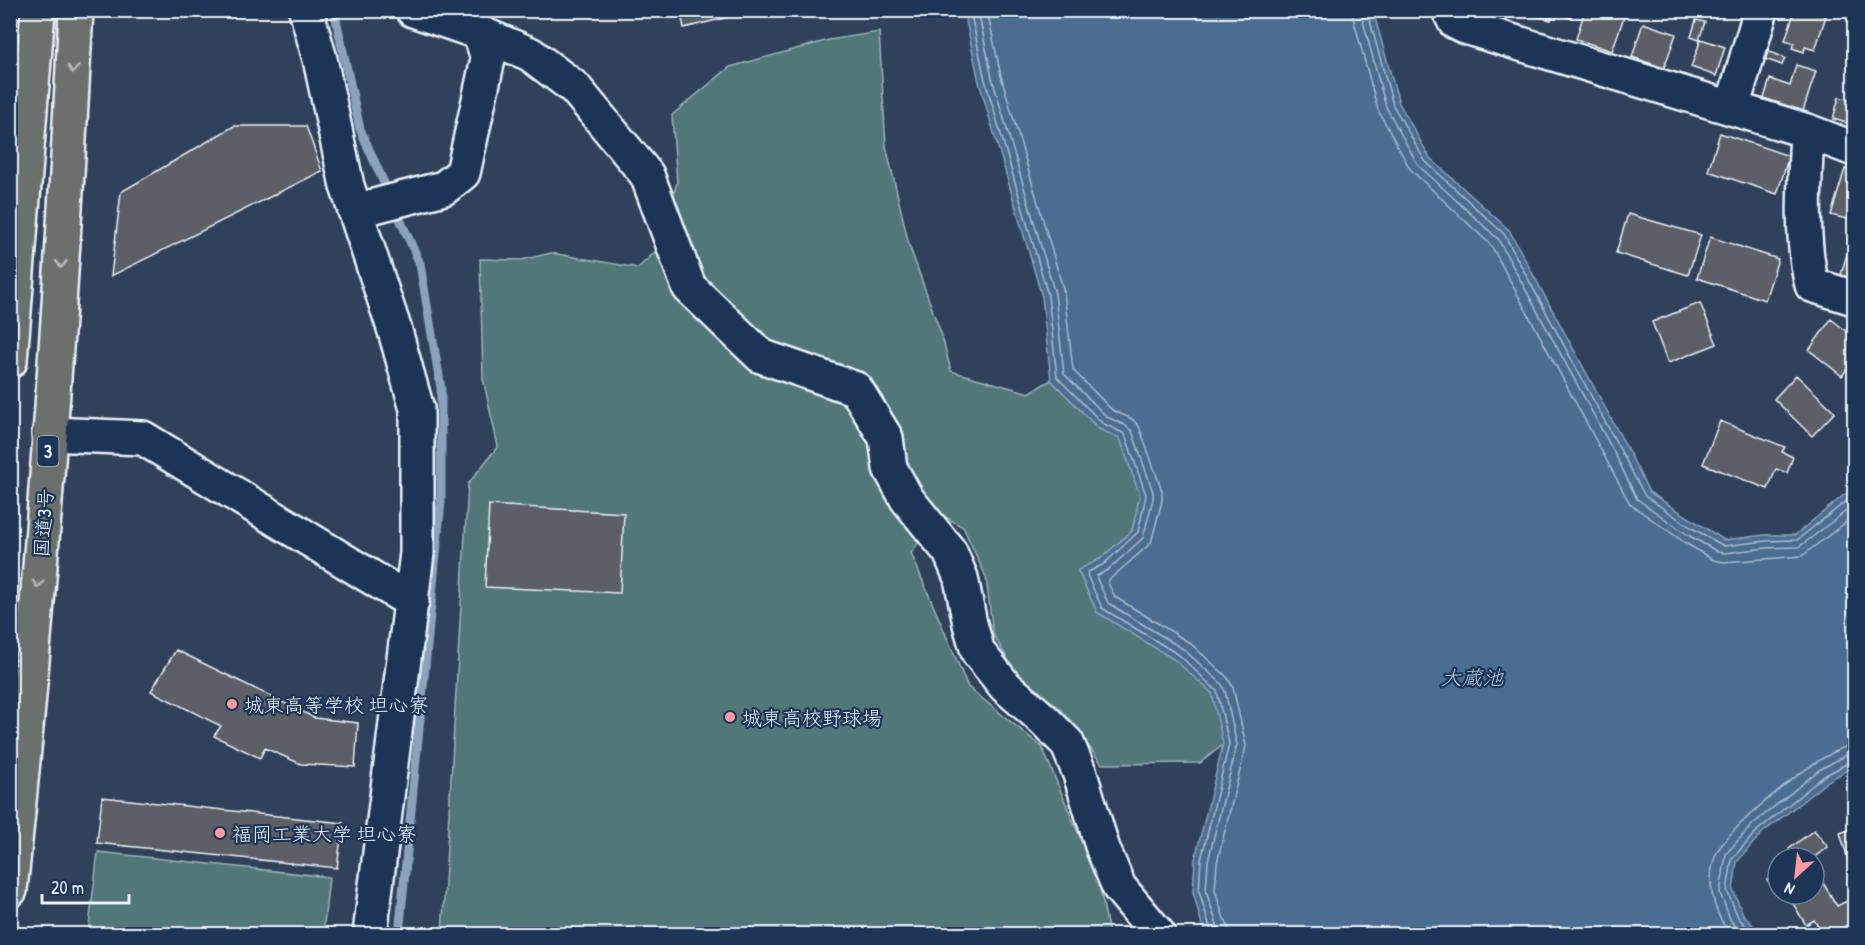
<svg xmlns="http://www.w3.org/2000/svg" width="1865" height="945" font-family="'Patrick Hand','Klee One',sans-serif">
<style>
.green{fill:#517779;stroke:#9cb4b8;stroke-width:1.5}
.water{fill:#4c6d92;stroke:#8aa2bb;stroke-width:1.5}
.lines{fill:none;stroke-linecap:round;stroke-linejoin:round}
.shore{stroke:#aabccf;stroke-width:1.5}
.stream{stroke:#8aa2bb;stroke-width:9}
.building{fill:#5b5f65;stroke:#e8f1f8;stroke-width:1.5}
.minor-casing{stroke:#e8f1f8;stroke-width:38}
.highway-casing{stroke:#e8f1f8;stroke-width:38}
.minor{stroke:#1d3557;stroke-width:33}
.highway{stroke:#6c706d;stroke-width:33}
.oneway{stroke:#b6bdc0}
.poi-dot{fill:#ff9aa2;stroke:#1d3557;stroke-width:2}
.labels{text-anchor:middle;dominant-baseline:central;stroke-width:4.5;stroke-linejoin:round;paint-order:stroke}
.shield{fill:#1d3557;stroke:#abb9c8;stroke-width:1.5}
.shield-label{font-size:18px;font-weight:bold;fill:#e8f1f8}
.street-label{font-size:20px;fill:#e8f1f8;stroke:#1d3557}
.poi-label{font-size:20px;fill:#e8f1f8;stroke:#1d3557;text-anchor:start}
.water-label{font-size:21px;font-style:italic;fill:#b1c3d4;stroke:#1d3557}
</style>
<rect width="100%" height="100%" fill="#30425b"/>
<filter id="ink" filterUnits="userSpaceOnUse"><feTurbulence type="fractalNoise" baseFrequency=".0167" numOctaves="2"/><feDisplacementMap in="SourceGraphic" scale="12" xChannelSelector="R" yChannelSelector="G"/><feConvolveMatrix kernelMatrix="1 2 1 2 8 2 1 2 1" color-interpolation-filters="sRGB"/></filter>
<g filter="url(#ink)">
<path class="green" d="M879,32L886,146L909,245L942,336L951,371L1029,393L1051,380L1099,429L1120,438L1140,496L1132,531L1100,559L1078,571L1097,612L1175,660L1212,693L1224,744L1200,763L1102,764L1059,707L1018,677L993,634L986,577L963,527L939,513L911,553L968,687L1042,747L1099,882L1109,934H442L468,484L498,446L483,379L480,259L522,260L551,253L638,268L655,252L677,183L672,115L730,67L829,40Z
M98,852L329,877L323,934H88Z"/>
<path class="water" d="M964,11H1373L1399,103L1430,158L1509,230L1627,448L1649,492L1724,540L1765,535H1795L1854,487V766L1828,781L1761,834L1737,862L1733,890L1743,914L1761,934H1208L1202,925L1193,892L1195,859L1223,744L1212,693L1175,660L1097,612L1078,570L1100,559L1132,531L1140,496L1120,438L1099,429L1051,380L1042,297L979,82Z"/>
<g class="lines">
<path class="shore" d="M970,10L985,80L1048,295L1057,377L1102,423L1125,434L1146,495L1138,532L1104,564L1088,572L1087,575L1102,608L1179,655L1217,691L1229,744L1201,860L1199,891L1212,934
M978,10L992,78L1055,294L1064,374L1107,417L1126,426L1132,431L1153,492V499L1143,538L1109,569L1097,576V579L1108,603L1183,649L1221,683L1225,691L1237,745L1208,861L1206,891L1220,934
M987,10L1001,76L1064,292L1073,370L1112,410L1132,419L1139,426L1162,491V501L1151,543L1109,580L1108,583L1115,597L1190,643L1227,677L1233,687L1246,746L1217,863L1215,890L1223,916L1228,926L1229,934
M1351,10L1378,110L1410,169L1491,245L1630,504L1684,542L1713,560L1724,562L1802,556L1854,516
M1360,10L1386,107L1418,165L1498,239L1615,454L1637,499L1688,535L1718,552L1724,553L1766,548L1799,547L1854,505
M1367,10L1393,105L1425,161L1504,234L1645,496L1692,528L1724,546L1766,541L1797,540L1854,495
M1731,934C1712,914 1705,877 1717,852C1730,826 1826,746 1854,745
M1743,934L1731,921L1720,893L1726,854L1753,824L1819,770L1846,755L1854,754
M1753,934L1738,917L1727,891L1732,859L1758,830L1824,776L1850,762L1854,761"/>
<path class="stream" d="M334,10L360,129L420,264L441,388V502L399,934"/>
</g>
<path class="building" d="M680,10H757L684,28Z
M1476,10H1507L1504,19Z
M1525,10H1574L1571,18L1553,13L1551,20L1525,13Z
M1585,10H1605L1624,17L1612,51L1576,39Z
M1795,10H1809L1826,16L1815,50L1805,47L1804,52L1792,48L1794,43L1785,40Z
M1696,20L1705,22L1699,40L1691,37Z
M1643,23L1676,34L1664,68L1632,57Z
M1701,39L1725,47L1716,76L1691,67Z
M1768,51L1785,58L1782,65L1765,59Z
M1796,65L1816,71L1803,111L1764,98L1770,79L1790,86Z
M1839,97L1854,101V125L1833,119Z
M234,126H306L322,171L111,276L121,192Z
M1720,133L1789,156L1777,194L1708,171Z
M1845,169L1854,171V221L1831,215Z
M1628,214L1701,235L1688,275L1616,253Z
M1710,237L1778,259L1765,300L1697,278Z
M1849,247L1854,248V282L1840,278Z
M1700,303L1717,344L1668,363L1652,322Z
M1831,319L1854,337V359L1842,376L1809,350Z
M1796,375L1835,412L1812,436L1774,399Z
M1720,421L1785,447L1782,452L1793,457L1787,473L1776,469L1768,489L1703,464Z
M489,505L624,513L620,593L485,587Z
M176,650L315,718L358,723L355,767L301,764L265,748L260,758L214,736L221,726L151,691Z
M102,797L343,823L337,868L97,843Z
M1854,828V856L1848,859L1840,833Z
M1814,830L1828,847L1813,858H1796L1789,849Z
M1778,872V894H1786L1781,898L1767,880Z
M1823,883L1837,906L1849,900L1854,909V921L1832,934H1823L1814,920L1806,925L1792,902L1805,894H1814V888Z"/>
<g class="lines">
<g class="minor-casing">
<path id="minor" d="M306,10L320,59L347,186L395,331L417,409V553L370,934
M413,10L480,33L530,54L575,88L647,175L689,287L761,356L856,389L886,438L890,468L907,499L950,552L961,578L970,624L978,652L1005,686L1043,719L1067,743L1080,774L1103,849L1119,887L1158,934
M1449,10L1455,22L1465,27L1807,131L1854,149
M1732,108L1761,10
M1807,131C1805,182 1800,236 1812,285L1854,298
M355,211L444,188L463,173L488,59L480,33
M49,434L143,438L412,602"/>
</g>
<g class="highway-casing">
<path id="highway" d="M10,361L38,10
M10,890C41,598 61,304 76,10"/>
</g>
<use href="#minor" class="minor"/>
<use href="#highway" class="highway"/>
</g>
<defs><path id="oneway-chevron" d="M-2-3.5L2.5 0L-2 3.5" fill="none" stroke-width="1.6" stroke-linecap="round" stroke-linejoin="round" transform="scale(1.5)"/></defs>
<g class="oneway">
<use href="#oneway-chevron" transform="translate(73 69) rotate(93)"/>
<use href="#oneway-chevron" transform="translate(61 264) rotate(94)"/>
<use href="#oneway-chevron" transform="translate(38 584) rotate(94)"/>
</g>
</g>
<g class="poi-dot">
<circle cx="232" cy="704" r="6"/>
<circle cx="730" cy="717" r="6"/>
<circle cx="220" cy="833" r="6"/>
</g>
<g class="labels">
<rect class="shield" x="37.5" y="436" width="21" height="30" rx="4.5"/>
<g class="shield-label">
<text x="48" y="451">3</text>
</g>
<g class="street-label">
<text transform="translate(43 523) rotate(-86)">国道3号</text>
</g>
<g class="poi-label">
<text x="244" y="704">城東高等学校 坦心寮</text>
<text x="742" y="717">城東高校野球場</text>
<text x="232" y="833">福岡工業大学 坦心寮</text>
</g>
<g class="water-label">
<text x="1472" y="677">大蔵池</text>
</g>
</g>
<rect width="1865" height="945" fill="none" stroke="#1d3557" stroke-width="36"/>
<rect x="18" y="18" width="1829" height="909" fill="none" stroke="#e8f1f8" stroke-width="2" filter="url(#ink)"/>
<g transform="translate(1796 876) rotate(207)"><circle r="28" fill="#1d3557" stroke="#6e8097" stroke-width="1.5"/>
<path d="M0-4.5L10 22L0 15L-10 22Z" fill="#ff9aa2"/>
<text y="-9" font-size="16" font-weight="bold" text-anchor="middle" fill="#e8f1f8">N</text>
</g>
<path d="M42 894v9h87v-9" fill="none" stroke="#e8f1f8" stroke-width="3"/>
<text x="51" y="894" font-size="18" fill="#e8f1f8" stroke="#1d3557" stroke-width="4.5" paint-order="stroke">20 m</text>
</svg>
